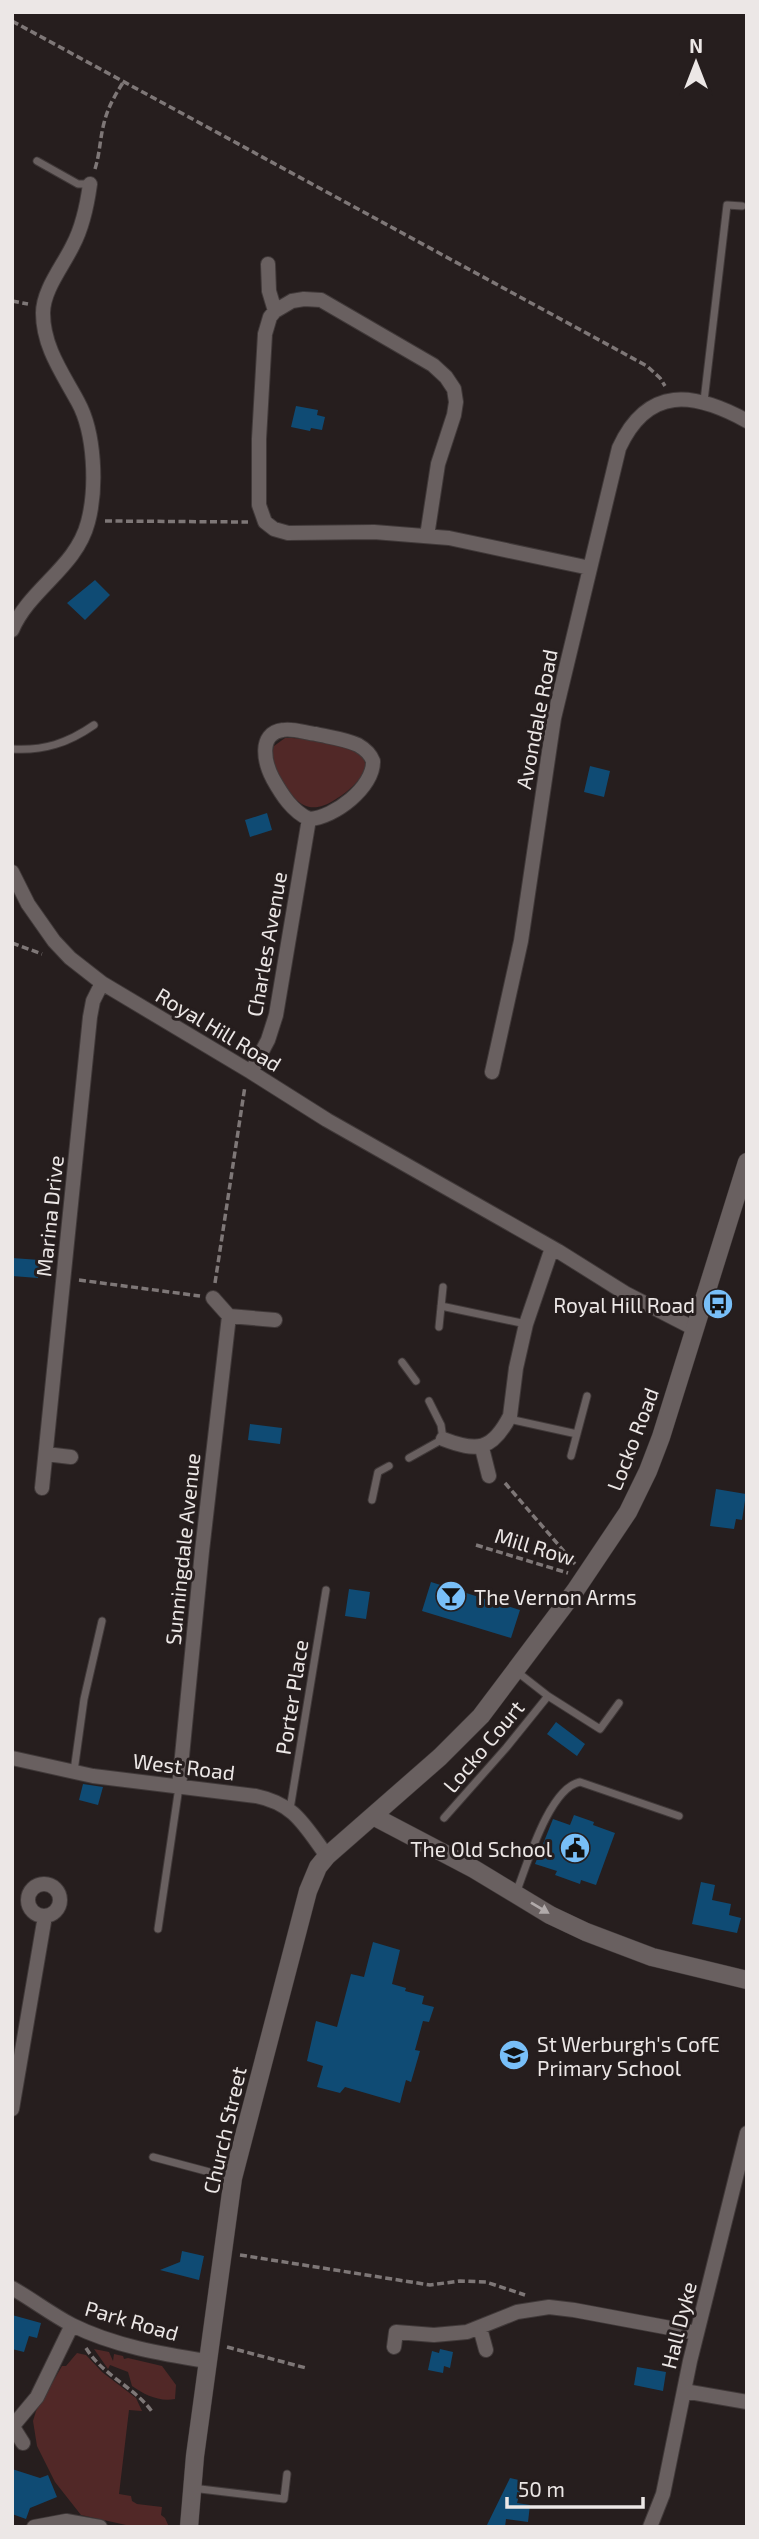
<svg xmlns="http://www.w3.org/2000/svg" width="759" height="2539" font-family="'Exo 2',sans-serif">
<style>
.green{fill:#512827}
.building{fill:#0f4b74}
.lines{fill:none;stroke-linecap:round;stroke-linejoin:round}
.service-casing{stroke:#403939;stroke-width:9}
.minor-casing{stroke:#403939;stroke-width:16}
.tertiary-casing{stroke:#403939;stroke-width:19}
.path{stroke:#7e7777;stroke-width:3.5;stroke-dasharray:7 3.5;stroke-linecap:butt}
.service{stroke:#696060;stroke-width:7}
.minor{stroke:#696060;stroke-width:14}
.tertiary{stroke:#696060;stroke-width:18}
.oneway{fill:#b1aaaa}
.labels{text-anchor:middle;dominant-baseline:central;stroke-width:6;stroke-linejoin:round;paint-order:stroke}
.street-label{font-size:21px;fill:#ece7e6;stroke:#261e1e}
.poi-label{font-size:21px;fill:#ece7e6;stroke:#261e1e;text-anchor:end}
</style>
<rect width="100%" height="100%" fill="#261e1e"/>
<path class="green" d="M285,738C299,737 348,744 359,752C364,756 365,762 366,768C359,782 349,791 336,799C308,818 294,802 280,777C274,767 270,758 274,746Z
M94,2349L109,2352L113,2361L114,2354L123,2356L124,2359L128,2358L162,2366L176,2385L175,2399C159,2402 145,2395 132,2386L128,2372L110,2365L108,2369Z
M77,2353L86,2355L102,2372L136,2398L142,2411L129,2410L119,2494L131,2496L132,2501L137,2504L162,2507L161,2515L165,2518L169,2527H135L81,2515L55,2482L37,2446L33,2421L36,2411L62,2366H66Z"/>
<path class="building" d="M296,406L318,410L317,415L325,417L322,430L311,428L310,431L291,427Z
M95,580L110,595L85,620L67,603Z
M590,766L610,771L604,797L584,792Z
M267,813L272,830L250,837L245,820Z
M12,1258L40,1260L38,1278L12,1276Z
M250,1424L282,1428L280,1444L248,1440Z
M716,1489L746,1494L742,1520L736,1519L734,1529L710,1526Z
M431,1582L520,1610L511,1638L422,1611Z
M349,1589L370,1592L366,1619L345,1616Z
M556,1722L585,1744L577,1756L547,1734Z
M83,1784L103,1787L98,1805L79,1800Z
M574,1815L594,1822L593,1825L615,1833L596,1885L581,1880L580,1884L555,1875L557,1871L535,1864L553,1819L570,1825Z
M701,1882L715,1885L712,1900L731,1904L729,1915L741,1918L737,1933L692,1924Z
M373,1942L400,1950L392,1984L406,1988L405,1991L424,1996L422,2004L434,2007L429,2022L423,2021L415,2050L420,2051L411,2082L406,2080L400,2103L345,2087L340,2093L317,2087L323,2066L307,2061L316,2021L337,2027L351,1974L364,1977Z
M182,2251L204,2256L199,2280L160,2270L180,2262Z
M12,2315L41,2323L37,2338L29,2336L24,2352L12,2349Z
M440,2349L453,2352L450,2368L444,2366L443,2373L428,2370L432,2351L439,2353Z
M637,2367L666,2372L663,2391L634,2385Z
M12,2469L40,2478L48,2475L57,2497L30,2508L26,2519L12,2514Z
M510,2478L523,2481L517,2503L530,2505L528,2522L506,2519L505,2527H486Z"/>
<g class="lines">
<g class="service-casing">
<path id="service" d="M37,161L78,184H89
M704,401L727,205L742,206
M12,749C44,751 68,743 94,725
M441,1306L526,1324
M439,1327L443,1287
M402,1362L416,1381
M509,1419L577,1434
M571,1456L587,1396
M409,1458L443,1439L441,1425L429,1401
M372,1500L378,1472L389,1466
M516,1671L548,1696L600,1729L619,1703
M74,1771L84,1699L102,1621
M290,1809L326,1590
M444,1818L506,1748L548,1696
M516,1893C527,1865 549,1788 580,1782L679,1816
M158,1929L179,1787
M153,2157L232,2178
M192,2488L284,2499L287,2474"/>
</g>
<g class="minor-casing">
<path id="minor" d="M268,264L269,291L275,311
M427,536L438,464L454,415L456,402L454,389L446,377L433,365L321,300L304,299L292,301L275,311L270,317L265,334L259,439V505L265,522L274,529L288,533L374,532L449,538L590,568
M12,630C30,588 76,568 88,522C97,488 95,433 78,402C63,374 43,347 43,313C43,290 63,266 73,245C83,226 87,206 90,184
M12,872L28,904L54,941L70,958L102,983L251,1072L327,1120L558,1251L625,1293L695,1329
M251,1072L268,1040L276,1015L309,819C292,811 282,795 273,779C265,764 257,733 283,730C293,728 306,733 316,734C329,737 346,739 358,745C365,749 370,753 373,761C374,787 334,818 309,819
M492,1072L521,941L554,718L619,448C648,385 694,392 747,421
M213,1298L229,1316
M443,1439C477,1452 492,1451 510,1416L516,1368L526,1324L552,1248
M482,1448L489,1476
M46,1454L71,1457
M42,1488L90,1017L93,1001L102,983
M12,1758L93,1776L256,1796C295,1804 304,1825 327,1856
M179,1787L202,1551L229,1316L275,1320
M28 1900a16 16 0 1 1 32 0a16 16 0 1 1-32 0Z
M12,2109L45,1916
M12,2288C33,2300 51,2314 72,2325C114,2346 162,2354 207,2361
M480,2328L486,2350
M394,2347L396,2332L434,2335L467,2332L517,2312L549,2307L574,2310L697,2333
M684,2391L747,2402
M12,2427L37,2397L72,2325
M13,2427L23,2443
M34,2527L66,2521L100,2527
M650,2527L663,2494L690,2361L747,2133"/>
</g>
<g class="tertiary-casing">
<path id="tertiary" d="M373,1816L474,1869L550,1915L586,1932L652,1957L747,1980
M189,2527L195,2456L233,2178L308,1891L318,1867L327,1856L440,1757L481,1716L575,1591L628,1512L648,1471L661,1437L747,1162"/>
</g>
<path class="path" d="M12,21L647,366L660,378L665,386
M95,169C100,153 100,138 104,123C108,107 115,95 124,81
M12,301L28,304
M105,521L248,522
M12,943L42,954
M79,1280L200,1296
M215,1283L245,1086
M505,1483L575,1564
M476,1545L568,1573
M240,2255L430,2285L460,2281L486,2282L525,2295
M227,2347L306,2368
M86,2348C103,2376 135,2387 153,2413"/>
<use href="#service" class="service"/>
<use href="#minor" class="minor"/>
<use href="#tertiary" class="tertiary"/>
</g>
<defs><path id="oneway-solid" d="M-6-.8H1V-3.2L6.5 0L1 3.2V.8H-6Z" transform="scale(1.75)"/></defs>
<use class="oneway" href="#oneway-solid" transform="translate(540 1908) rotate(31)"/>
<defs>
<g id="bus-disc" transform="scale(1.575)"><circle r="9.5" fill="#78bff8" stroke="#261e1e"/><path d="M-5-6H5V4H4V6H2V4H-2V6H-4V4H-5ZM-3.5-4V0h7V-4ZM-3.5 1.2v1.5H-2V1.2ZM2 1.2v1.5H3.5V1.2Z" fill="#111"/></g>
<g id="bar-disc" transform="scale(1.575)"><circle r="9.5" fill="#78bff8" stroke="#261e1e"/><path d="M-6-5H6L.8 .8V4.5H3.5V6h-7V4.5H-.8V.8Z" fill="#111"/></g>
<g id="civic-disc" transform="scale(1.575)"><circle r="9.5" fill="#78bff8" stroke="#261e1e"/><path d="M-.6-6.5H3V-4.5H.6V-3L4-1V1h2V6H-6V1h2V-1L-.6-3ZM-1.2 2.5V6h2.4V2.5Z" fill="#111"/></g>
<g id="school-disc" transform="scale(1.575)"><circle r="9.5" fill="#78bff8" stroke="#261e1e"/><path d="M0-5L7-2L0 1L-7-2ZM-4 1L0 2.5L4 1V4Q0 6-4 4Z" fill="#111"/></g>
</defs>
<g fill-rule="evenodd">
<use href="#bus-disc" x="718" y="1304"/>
<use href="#bar-disc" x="451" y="1596"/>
<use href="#civic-disc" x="575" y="1848"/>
<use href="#school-disc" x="514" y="2055"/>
</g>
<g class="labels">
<g class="street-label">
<text transform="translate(536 719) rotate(-79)">Avondale Road</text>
<text transform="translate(266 944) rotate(-80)">Charles Avenue</text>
<text transform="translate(219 1029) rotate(31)">Royal Hill Road</text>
<text transform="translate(49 1216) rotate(-84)">Marina Drive</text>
<text transform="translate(632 1439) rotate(-69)">Locko Road</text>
<text transform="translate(535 1546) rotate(17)">Mill Row</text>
<text transform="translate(182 1549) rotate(-84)">Sunningdale Avenue</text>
<text transform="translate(291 1697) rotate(-81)">Porter Place</text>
<text transform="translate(483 1746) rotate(-50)">Locko Court</text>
<text transform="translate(184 1766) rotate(7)">West Road</text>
<text transform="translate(224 2130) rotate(-77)">Church Street</text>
<text transform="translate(132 2320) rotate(16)">Park Road</text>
<text transform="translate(678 2325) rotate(-76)">Hall Dyke</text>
</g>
<g class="poi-label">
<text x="695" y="1304">Royal Hill Road</text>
<text x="474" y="1596" text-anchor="start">The Vernon Arms</text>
<text x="552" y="1848">The Old School</text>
<text x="537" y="2043" text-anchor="start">St Werburgh's CofE<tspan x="537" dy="24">Primary School</tspan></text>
</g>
</g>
<rect width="759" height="2539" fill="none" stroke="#ece7e6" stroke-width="28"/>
<g transform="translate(696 63)" stroke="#261e1e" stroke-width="5" paint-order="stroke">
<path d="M0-5L12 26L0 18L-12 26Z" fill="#ece7e6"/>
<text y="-10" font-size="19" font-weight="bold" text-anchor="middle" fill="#ece7e6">N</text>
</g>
<path d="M507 2497v10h136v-10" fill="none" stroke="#ece7e6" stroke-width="3.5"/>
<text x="518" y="2497" font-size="21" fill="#ece7e6" stroke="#261e1e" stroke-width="5" paint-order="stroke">50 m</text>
</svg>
